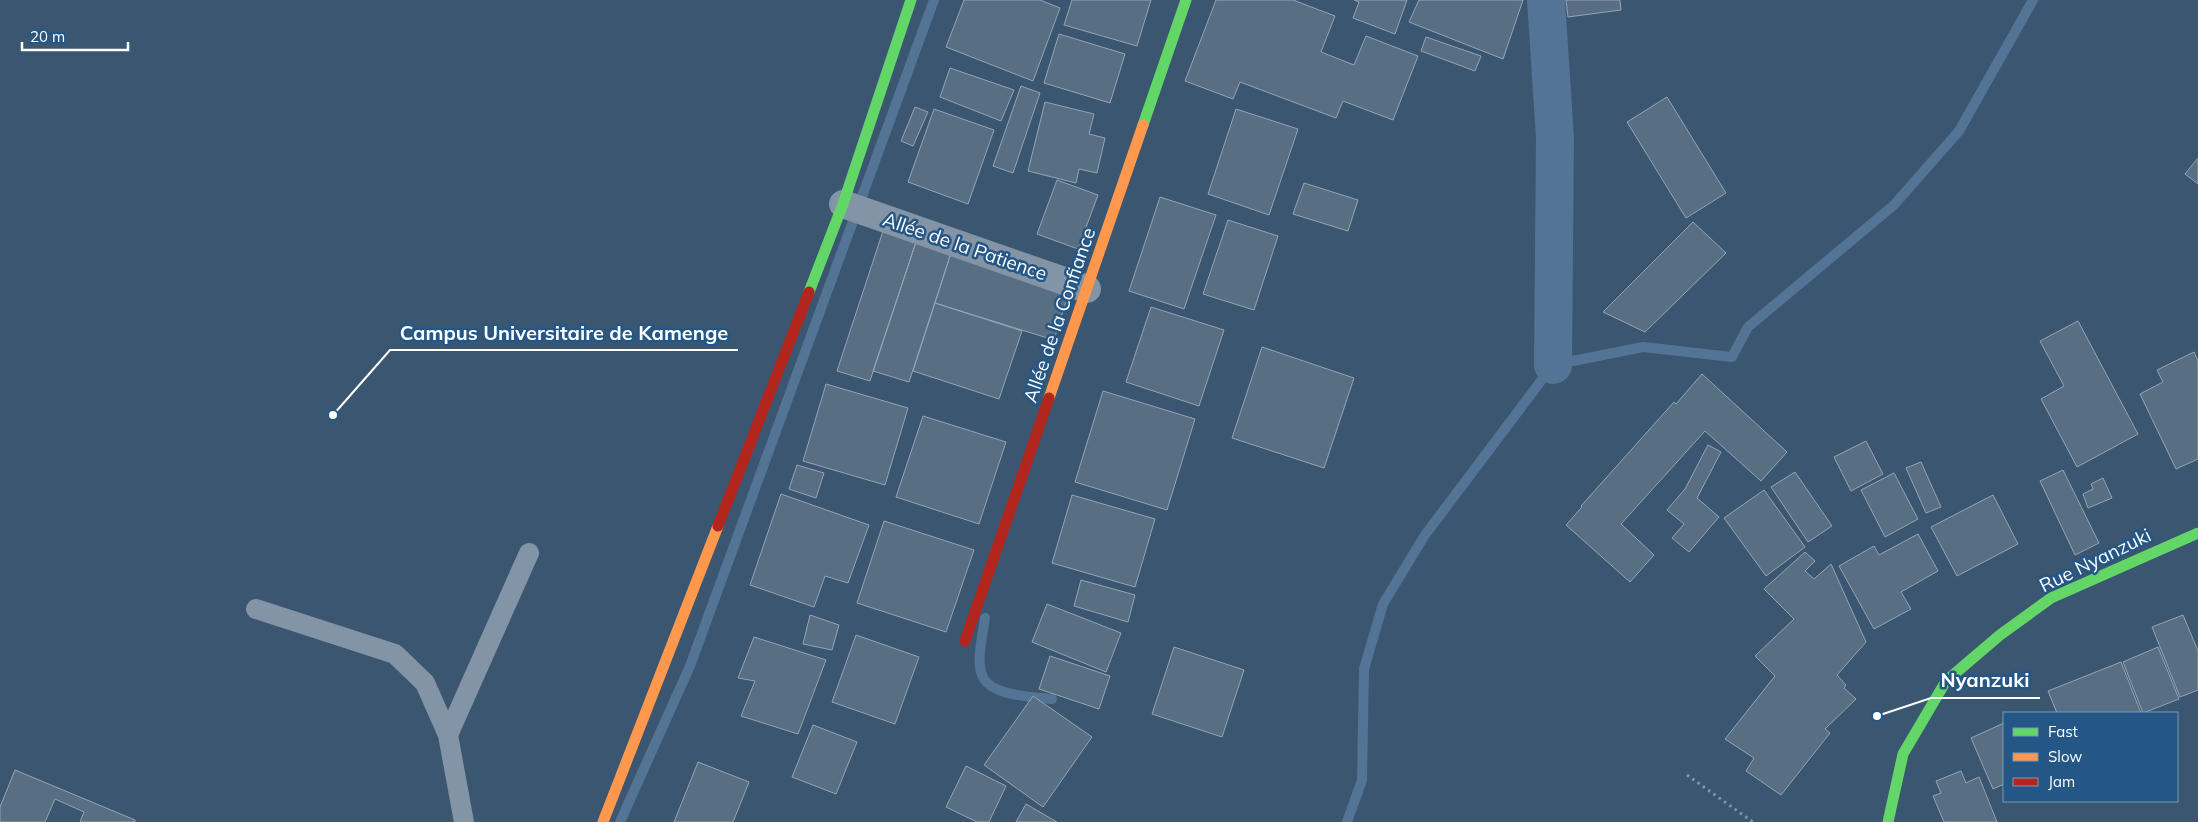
<svg xmlns="http://www.w3.org/2000/svg" width="2198" height="822" font-family="Mulish,sans-serif">
<style>
.lines{fill:none;stroke-linecap:round;stroke-linejoin:round}
.stream{stroke:#537495;stroke-width:10}
.canal{stroke:#537495;stroke-width:38}
.building{fill:#586e82;stroke:#95a5b4}
.path{stroke:#8294a6;stroke-width:3;stroke-dasharray:2.5 4;stroke-linecap:butt}
.lane{stroke:#8294a6;stroke-width:20}
.street{stroke:#8294a6;stroke-width:28}
.fast{stroke:#63d668;stroke-width:11}
.slow{stroke:#ff974d;stroke-width:11}
.jam{stroke:#b3261e;stroke-width:11}
.labels{text-anchor:middle;dominant-baseline:central;stroke-width:5;stroke-linejoin:round;paint-order:stroke}
.street-label{font-size:19px;fill:#fff;stroke:#255786}
.leader{fill:none;stroke:#fff;stroke-width:2}
.callout-dot{fill:#fff;stroke:#255786;stroke-width:2}
.callout-label{font-size:20px;text-anchor:middle;font-weight:bold;fill:#fff;stroke:#255786;stroke-width:5;stroke-linejoin:round;paint-order:stroke}
</style>
<rect width="100%" height="100%" fill="#3b5670"/>
<g class="lines">
<path class="stream" d="M985,618C983,634 976,660 982,675C989,696 1033,697 1052,699
M620,822L690,666L934,0
M1347,822L1362,780L1364,669L1383,604L1425,535L1553,365L1643,347L1732,357L1748,327L1894,205L1959,131L2033,0"/>
<path class="canal" d="M1546,0L1555,138L1553,365"/>
</g>
<path class="building" d="M964,0H1040L1060,8L1033,81L946,47Z
M1072,0H1151L1137,46L1064,25Z
M1216,0H1293L1335,16L1321,52L1354,65L1366,36L1418,56L1393,120L1343,101L1336,118L1240,82L1233,99L1185,81Z
M1354,0H1407L1395,34L1353,18L1359,2Z
M1419,0H1523L1503,59L1409,22Z
M1566,0H1620L1621,10L1568,17Z
M1059,34L1125,54L1110,103L1044,83Z
M1426,37L1481,56L1475,71L1421,51Z
M950,68L1014,90L1001,121L940,97Z
M1021,86L1040,93L1013,173L993,166Z
M1667,97L1726,193L1686,218L1627,122Z
M1045,102L1094,114L1089,134L1105,138L1097,173L1079,169L1076,183L1028,171Z
M915,107L928,112L913,146L901,141Z
M934,109L994,130L968,204L908,182Z
M1236,109L1298,129L1269,215L1208,194Z
M2198,158V184L2185,174Z
M1057,180L1098,195L1078,249L1037,234Z
M1304,183L1358,200L1348,231L1293,214Z
M1160,197L1216,215L1184,309L1129,291Z
M1228,220L1278,236L1254,310L1203,294Z
M1693,222L1726,253L1645,332L1603,312Z
M883,231L916,242L870,381L837,371Z
M916,242L951,253L909,382L873,371Z
M951,253L1069,292L1054,340L935,303Z
M935,303L1022,331L999,399L913,371Z
M1151,307L1224,330L1199,406L1126,382Z
M2078,321L2138,434L2077,467L2041,399L2064,386L2040,341Z
M1262,347L1354,378L1324,468L1232,438Z
M2194,352L2198,361V459L2176,469L2140,394L2163,382L2157,370Z
M1702,374L1787,452L1761,481L1705,431L1621,524L1654,555L1630,582L1566,525L1582,507L1581,506L1674,402L1676,404Z
M826,384L908,408L885,485L803,461Z
M1103,391L1195,419L1167,510L1075,482Z
M923,416L1006,442L979,524L896,497Z
M1866,441L1883,474L1851,491L1834,457Z
M1708,445L1721,452L1697,498L1719,517L1689,552L1672,538L1684,524L1667,510L1685,489Z
M1921,462L1941,507L1926,513L1906,468Z
M797,465L824,473L816,498L789,489Z
M2063,470L2099,543L2075,555L2040,481Z
M1795,472L1832,526L1808,542L1771,487Z
M1894,473L1918,519L1885,537L1861,490Z
M2103,478L2112,498L2088,508L2083,494L2093,489L2091,484Z
M1764,490L1805,547L1766,576L1724,518Z
M781,494L869,525L848,583L825,576L814,607L750,585Z
M1072,495L1155,519L1135,587L1052,563Z
M1993,495L2018,544L1957,576L1931,527Z
M884,521L974,550L946,632L857,603Z
M1918,534L1938,571L1901,592L1911,609L1874,629L1839,566L1874,546L1879,555Z
M1805,552L1815,561L1805,571L1814,579L1831,564L1866,642L1837,675L1846,685L1844,688L1856,699L1825,729L1830,733L1781,795L1746,771L1754,758L1725,739L1775,676L1755,656L1794,619L1764,589Z
M1081,580L1135,595L1128,622L1074,606Z
M1047,604L1121,633L1106,672L1032,642Z
M810,615L839,625L832,650L803,644Z
M2183,615L2198,651V690L2180,697L2152,627Z
M856,635L919,657L895,724L832,702Z
M754,637L826,660L798,734L741,716L755,681L738,678Z
M1174,647L1244,670L1222,737L1152,714Z
M2158,647L2179,699L2143,713L2123,662Z
M1050,656L1110,676L1099,709L1039,689Z
M2121,662L2141,713H2057L2048,691Z
M1033,696L1092,737L1043,807L984,765Z
M2004,723V784L1993,789L1971,738Z
M813,725L857,742L836,794L792,777Z
M698,762L749,782L733,822H674Z
M966,766L1006,786L989,822H977L946,807Z
M15,770L135,820V822H80L84,812L55,799L45,822H0V807Z
M1961,771L1966,783L1979,777L1997,822H1944L1933,796L1941,793L1936,781Z
M1026,804L1057,822H1016Z"/>
<g class="lines">
<path class="path" d="M1687,775L1753,822"/>
<path class="lane" d="M256,609L395,654L425,683L448,735
M464,822L448,735L529,553"/>
<path class="street" d="M843,204L1087,289"/>
<path class="fast" d="M1143,125L1186,0
M809,292L843,204L911,0
M1888,822L1903,754L1946,681L2000,635L2051,598L2198,533"/>
<path class="slow" d="M1049,398L1143,125
M603,822L718,526"/>
<path class="jam" d="M718,526L809,292
M965,641L1049,398"/>
</g>
<g class="labels">
<g class="street-label">
<text transform="translate(965 246) rotate(19)">Allée de la Patience</text>
<text transform="translate(1059 315) rotate(-71)">Allée de la Confiance</text>
<text transform="translate(2095 560) rotate(-26)">Rue Nyanzuki</text>
</g>
</g>
<path class="leader" d="M333 415L390 350H738M1877 716L1931 698H2040"/>
<g class="callout-dot">
<circle cx="333" cy="415" r="5"/>
<circle cx="1877" cy="716" r="5"/>
</g>
<g class="callout-label">
<text x="564" y="340">Campus Universitaire de Kamenge</text>
<text x="1985" y="687">Nyanzuki</text>
</g>
<rect x="2003" y="712" width="175" height="90" fill="#255786" stroke="#7c9ab6"/>
<rect x="2013" y="728" width="25" height="8" fill="#63d668" stroke="#7c9ab6"/>
<text x="2048" y="737" font-size="15" fill="#ffffff">Fast</text>
<rect x="2013" y="753" width="25" height="8" fill="#ff974d" stroke="#7c9ab6"/>
<text x="2048" y="762" font-size="15" fill="#ffffff">Slow</text>
<rect x="2013" y="778" width="25" height="8" fill="#b3261e" stroke="#7c9ab6"/>
<text x="2048" y="787" font-size="15" fill="#ffffff">Jam</text>
<path d="M22 42v8h106v-8" fill="none" stroke="#ffffff" stroke-width="2.5"/>
<text x="30" y="42" font-size="15" fill="#ffffff" stroke="#255786" stroke-width="4" paint-order="stroke">20 m</text>
</svg>
